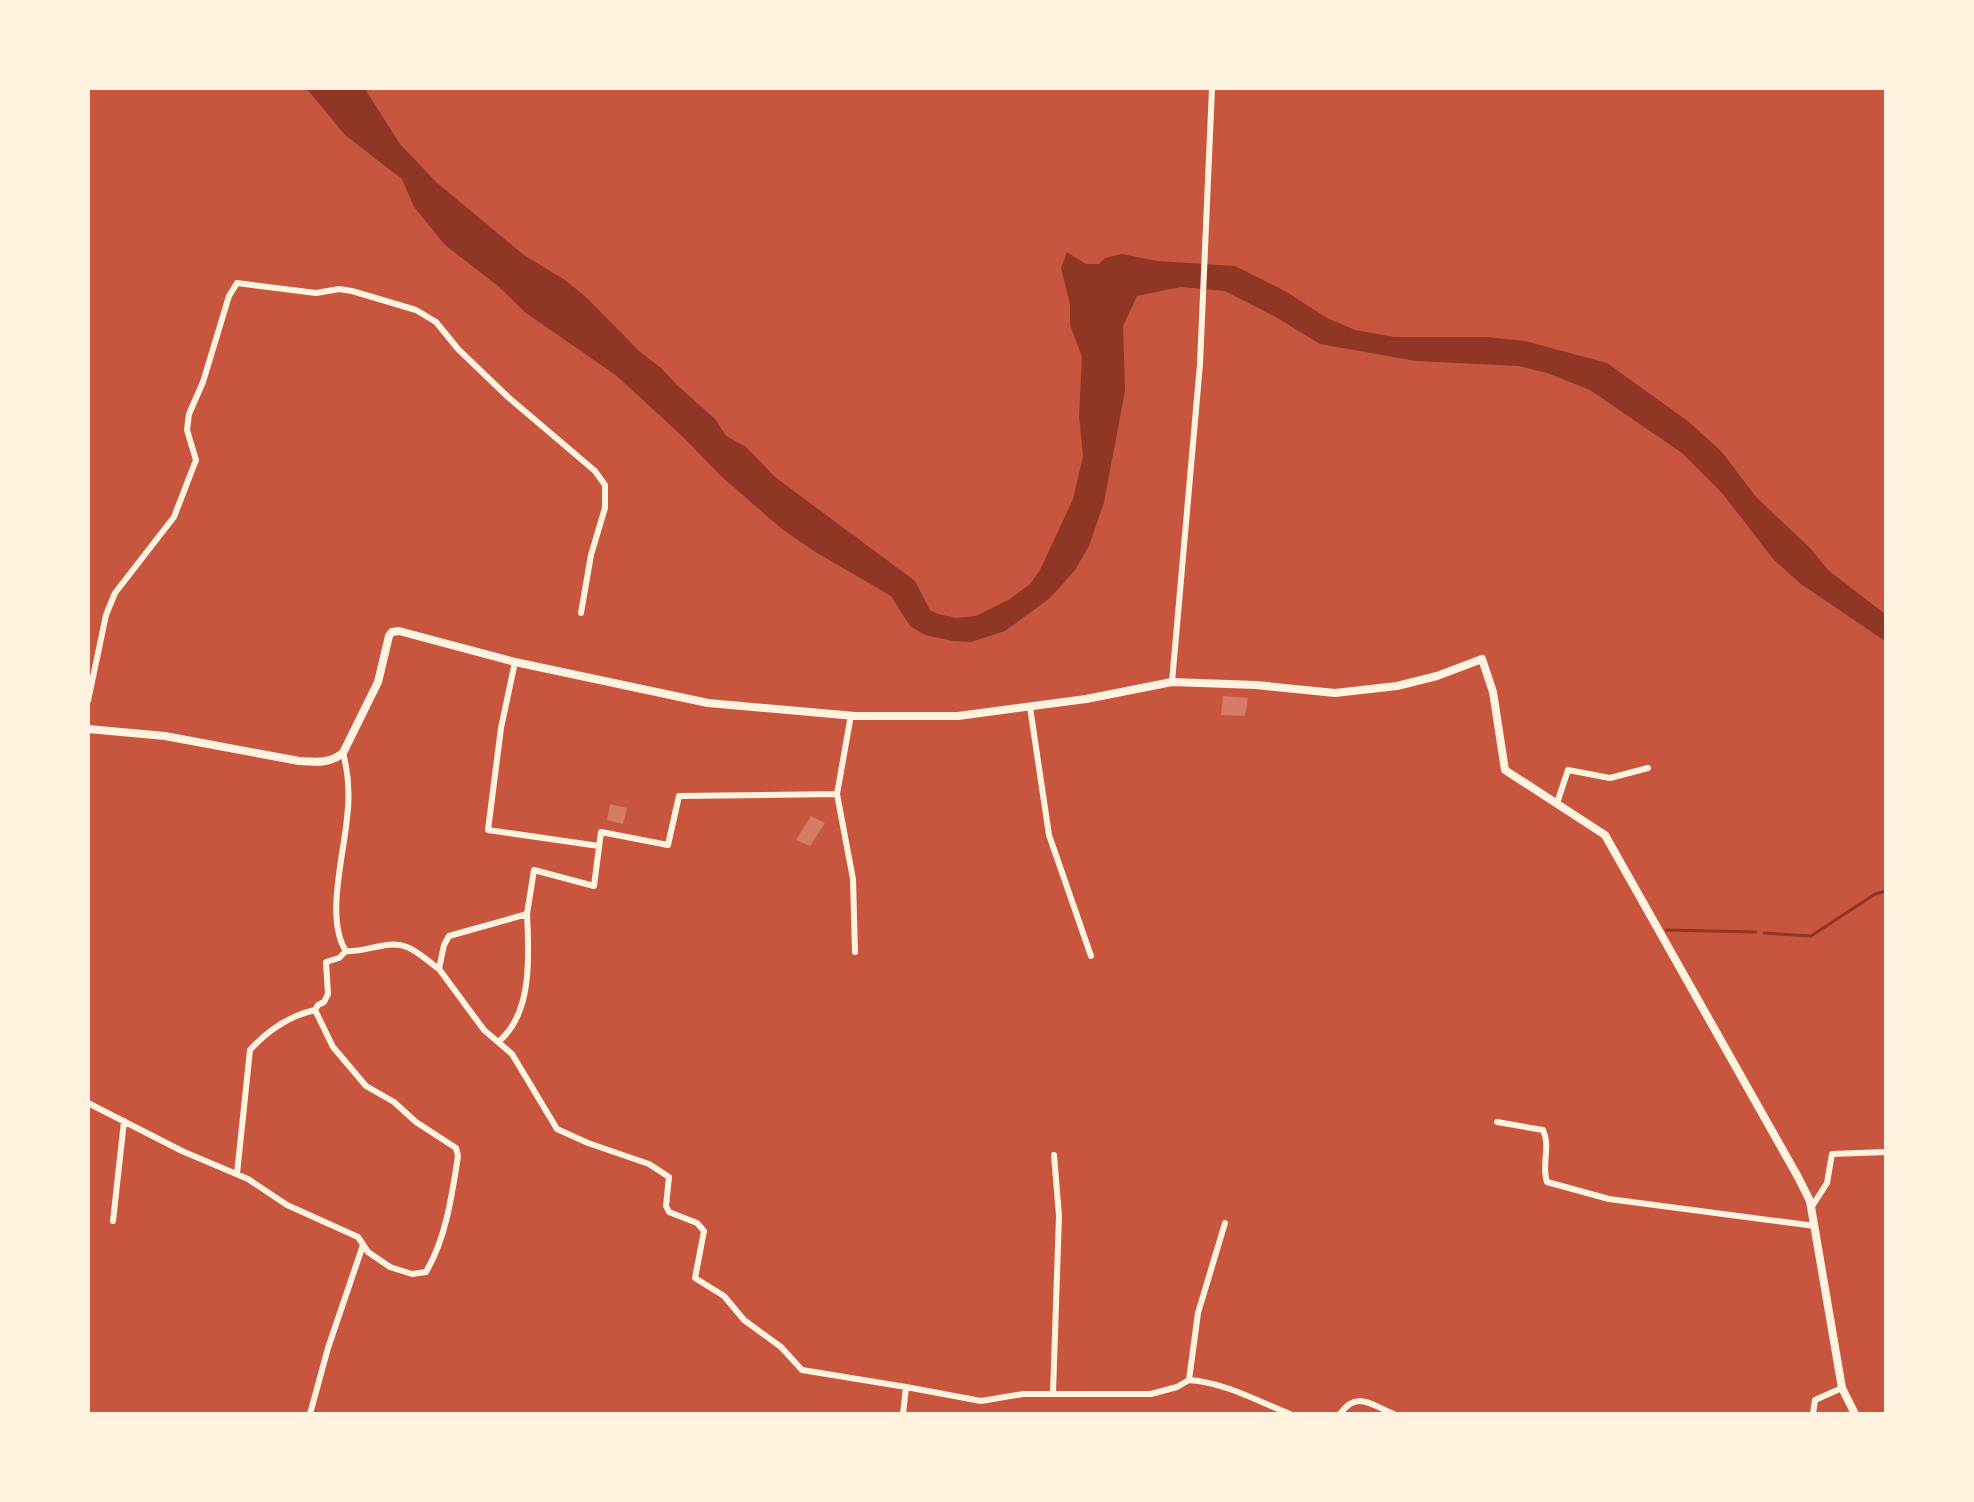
<svg xmlns="http://www.w3.org/2000/svg" width="1974" height="1502" font-family="'Times New Roman',serif">
<style>
.water{fill:#8f3625}
.lines{fill:none;stroke-linecap:round;stroke-linejoin:round}
.stream{stroke:#8f3625;stroke-width:3}
.building{fill:#d67c66}
.minor{stroke:#fff3e0;stroke-width:6}
.secondary{stroke:#fff3e0;stroke-width:8}
</style>
<rect width="100%" height="100%" fill="#c8553d"/>
<path class="water" d="M307,89H365L400,144L436,182L524,255L565,280L587,298L639,351L661,368L677,385L716,420L726,436L746,447L775,477L915,581L930,610L938,614L956,618L976,616L1010,599L1030,584L1040,570L1073,499L1083,456L1079,416L1082,357L1070,325V304L1061,268L1067,252L1086,264H1099L1105,258L1122,254L1157,261L1235,266L1285,291L1327,318L1355,330L1394,337H1487L1525,341L1607,363L1689,422L1722,452L1756,497L1810,548L1828,570L1885,614V641L1801,584L1774,560L1722,493L1682,453L1590,390L1547,373L1519,366L1416,361L1320,344L1274,316L1225,291L1181,287L1137,296L1123,326L1125,391L1104,502L1089,546L1075,570L1050,598L1005,631L971,642L953,641L925,635L910,626L891,596L814,551L782,529L722,477L684,438L617,376L526,313L498,286L445,245L414,207L402,179L345,135Z"/>
<g class="lines">
<path class="stream" d="M1666,930L1756,932
M1764,933L1811,936L1875,894L1886,891"/>
</g>
<path class="building" d="M1223,696L1248,698L1245,716L1221,715Z
M610,804L627,808L623,824L607,820Z
M811,816L825,823L810,846L796,840Z"/>
<g class="lines">
<path class="minor" d="M515,662L501,728L488,830L599,846
M1172,682L1200,364L1212,88
M88,701L106,615L115,593L174,517L196,460L187,430L189,414L203,382L229,296L237,283L316,293L339,289L352,291L416,310L436,322L458,349L508,397L595,471L605,485V508L591,555L581,613
M1030,707L1049,835L1091,956
M343,753C349,775 350,795 347,818C344,854 325,920 346,951C365,953 388,939 407,947C419,952 429,962 439,969L444,945L449,936L527,914L534,870L594,886L601,832L668,845L679,796L837,794L851,715
M837,794L853,879L855,952
M1557,803L1568,770L1610,778L1648,768
M439,969L484,1030L512,1054L557,1129L588,1143L649,1164L669,1177L666,1206L669,1212L697,1223L704,1231L695,1278L724,1296L744,1320L781,1347L802,1370L906,1387
M498,1042C533,1014 529,954 527,914
M88,1103L182,1151L248,1179L287,1205L358,1237L368,1252L390,1267L412,1274L426,1272C446,1238 452,1195 458,1156L456,1148L416,1122L394,1102L366,1086L333,1047L315,1010L318,1005L324,1002L328,994L326,962L339,958L346,951
M1497,1122L1543,1130C1551,1146 1541,1165 1547,1182L1609,1199L1815,1226
M237,1174L250,1050C269,1029 289,1016 315,1010
M1811,1208L1827,1183L1832,1154L1886,1152
M113,1221L124,1121
M1189,1380C1226,1383 1255,1400 1290,1414
M1053,1393L1059,1216L1054,1155
M310,1414L328,1348L363,1245
M903,1414L906,1387L981,1401L1023,1394H1151L1177,1387L1189,1380L1198,1313L1225,1223
M1340,1414C1357,1390 1371,1405 1394,1414
M1813,1414L1815,1400L1842,1388"/>
<path class="secondary" d="M88,729L165,736L299,761C316,762 329,764 343,753L378,682L389,636L392,632L399,631L515,662L708,703L855,716H958L1086,699L1172,682L1256,685L1335,693L1397,686L1437,676L1482,659L1493,692L1505,770L1605,835L1798,1177L1810,1201L1842,1388L1855,1414"/>
</g>
<rect width="1974" height="1502" fill="none" stroke="#fff3e0" stroke-width="180"/>
</svg>
